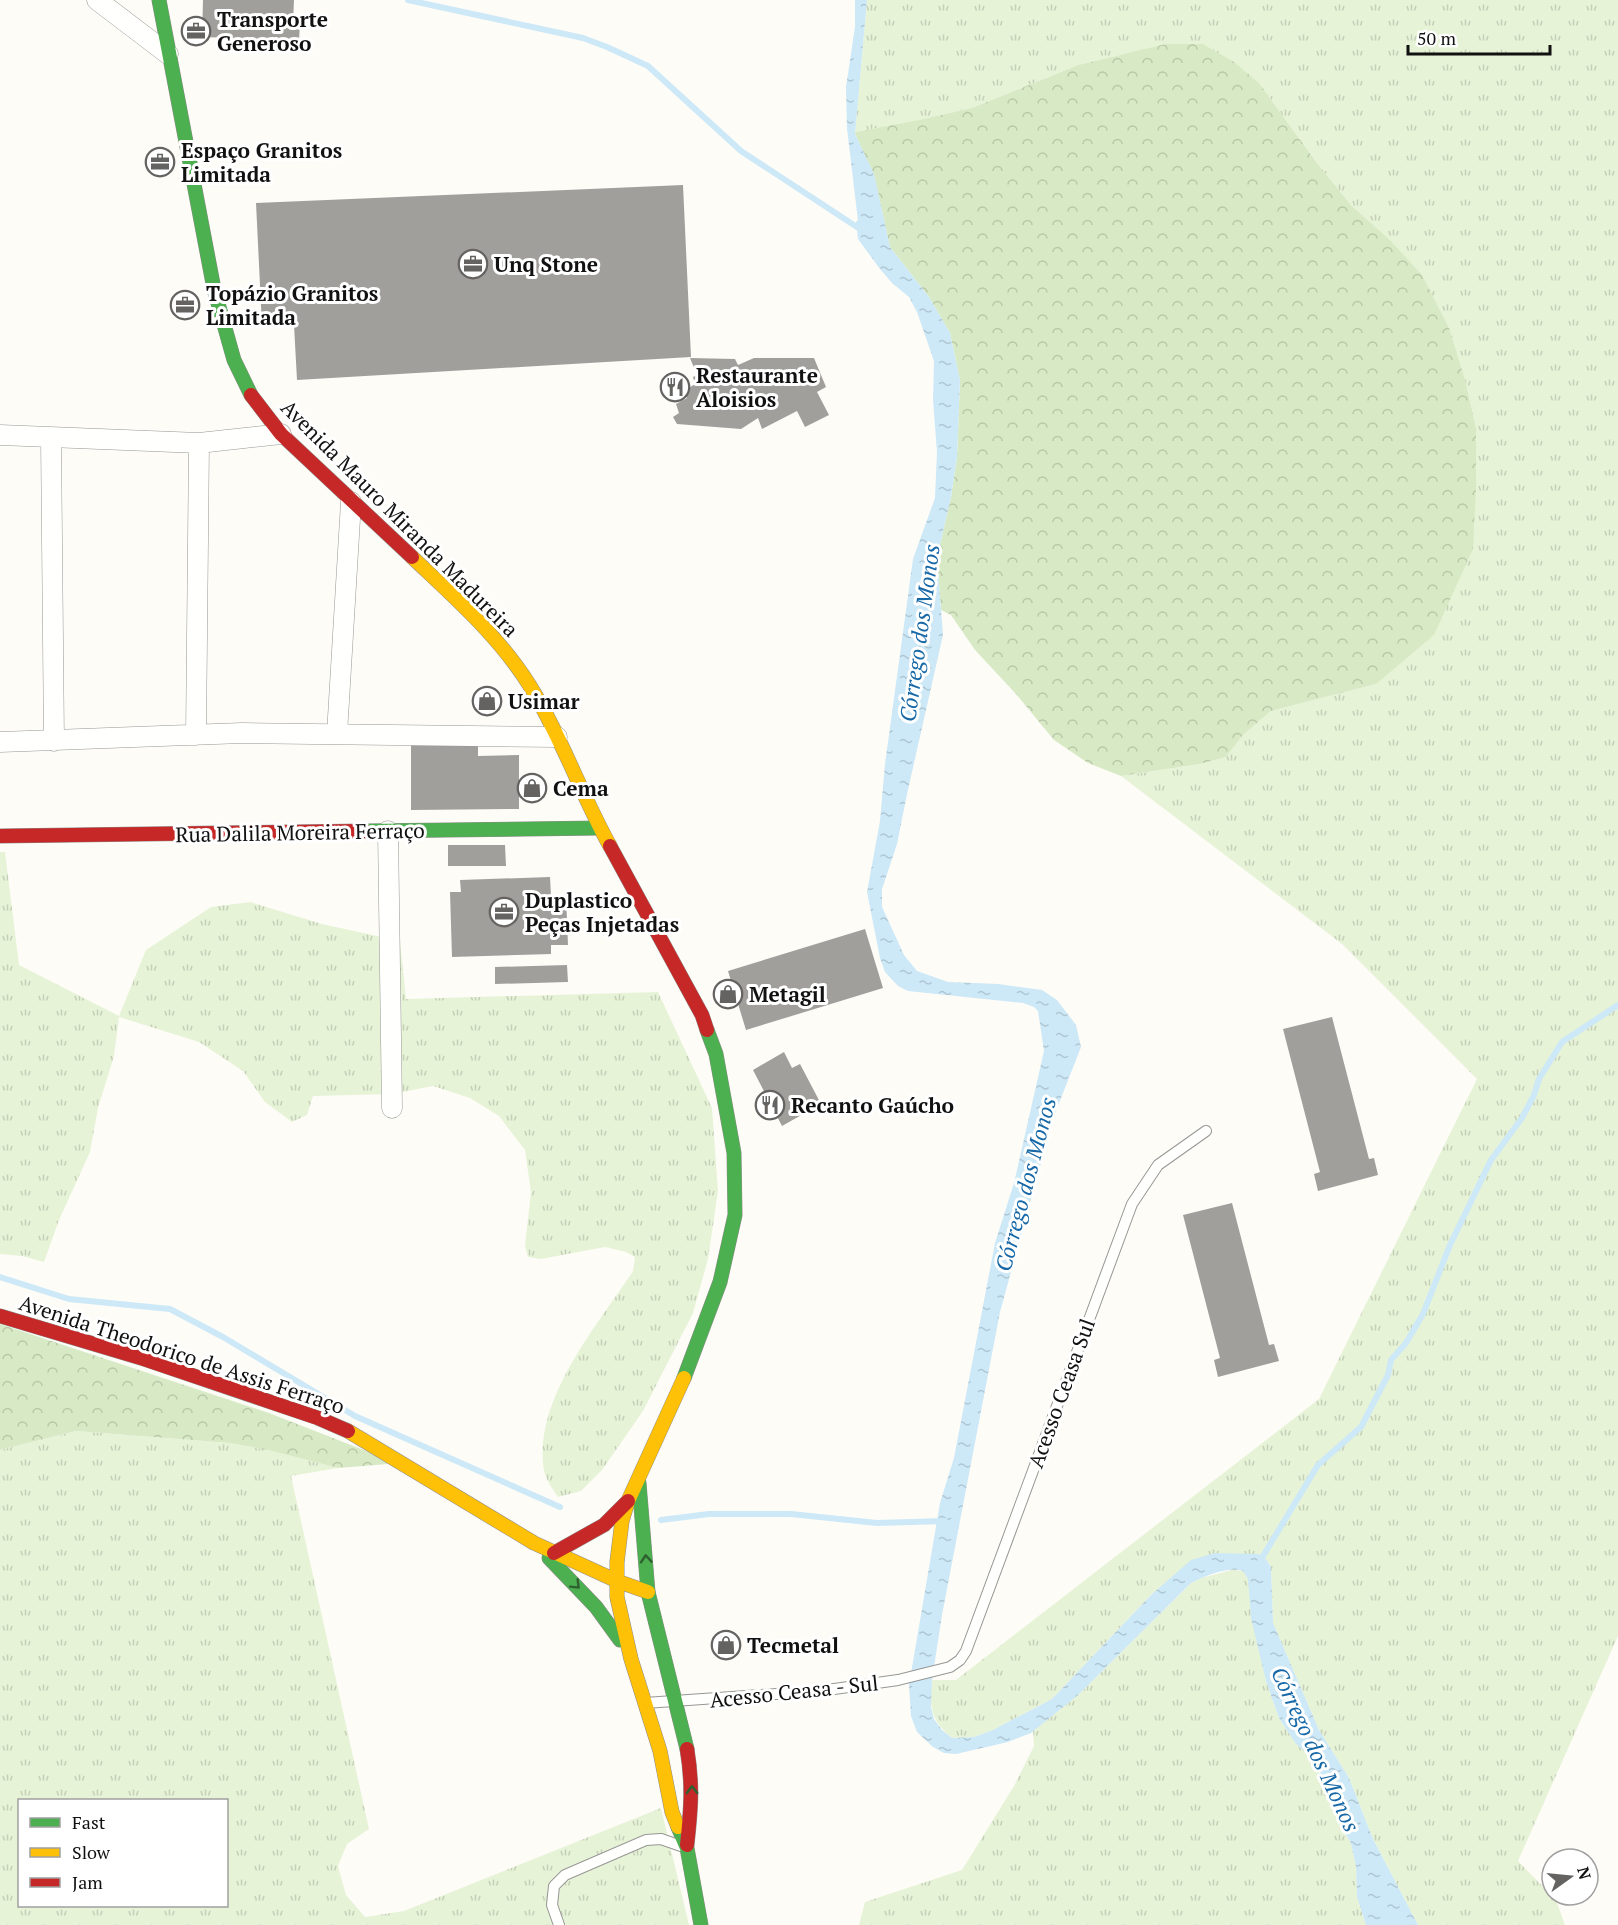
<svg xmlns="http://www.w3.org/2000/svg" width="1618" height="1925" font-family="'PT Serif',serif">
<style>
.grass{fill:url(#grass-tufts);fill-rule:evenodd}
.forest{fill:url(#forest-crowns)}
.water{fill:url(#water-ripples)}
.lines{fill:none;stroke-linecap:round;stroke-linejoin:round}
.stream{stroke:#cde8f7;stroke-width:6}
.building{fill:#a19f9c}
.lane-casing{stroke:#979795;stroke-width:12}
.street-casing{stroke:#979795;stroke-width:21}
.fast-casing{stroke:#8e8d8b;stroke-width:15}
.slow-casing{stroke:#8e8d8b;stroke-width:15}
.jam-casing{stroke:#8e8d8b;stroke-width:15}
.lane{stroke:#fffffe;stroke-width:10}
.street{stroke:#fffffe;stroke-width:20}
.fast{stroke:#4caf50;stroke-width:14}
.slow{stroke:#ffc107;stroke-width:14}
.jam{stroke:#c62828;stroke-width:14}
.oneway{stroke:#2e6030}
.labels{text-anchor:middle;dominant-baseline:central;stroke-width:6;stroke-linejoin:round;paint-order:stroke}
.poi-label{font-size:21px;font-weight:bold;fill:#111;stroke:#fff;text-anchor:start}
.street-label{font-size:21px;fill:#111;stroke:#fff}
.water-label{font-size:22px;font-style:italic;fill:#1768a6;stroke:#fff}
</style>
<defs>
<pattern id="grass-tufts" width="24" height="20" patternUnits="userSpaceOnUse" patternTransform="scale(1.5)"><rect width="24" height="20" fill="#e7f3d7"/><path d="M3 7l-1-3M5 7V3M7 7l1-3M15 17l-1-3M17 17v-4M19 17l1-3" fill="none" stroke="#c5cfb8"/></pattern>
<pattern id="forest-crowns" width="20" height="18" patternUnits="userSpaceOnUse" patternTransform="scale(1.5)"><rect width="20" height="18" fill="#d8eac5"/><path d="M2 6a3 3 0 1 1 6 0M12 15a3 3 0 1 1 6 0" fill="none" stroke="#b8c8a8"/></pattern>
<pattern id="water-ripples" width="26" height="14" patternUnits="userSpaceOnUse" patternTransform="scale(1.5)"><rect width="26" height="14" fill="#cde8f7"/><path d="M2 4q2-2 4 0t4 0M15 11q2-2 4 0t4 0" fill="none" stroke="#afc6d3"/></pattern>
</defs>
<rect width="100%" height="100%" fill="#fdfcf7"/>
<path class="grass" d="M867,0H1618V1636L1518,1861L1556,1900L1565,1925H1418L1373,1839L1349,1778L1319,1730L1273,1623L1271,1567L1266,1559L1259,1554L1191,1561L1152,1594L1052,1699L993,1730L974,1737L952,1738C931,1721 929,1706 932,1680H956L1319,1399L1477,1079L1342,944L1121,776L1200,764L1226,757L1243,735L1271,711L1376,684L1476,487V428L1466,383L1389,239L1351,205L1317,163L1259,83L1120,55L1078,65L972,108L923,119L855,132Z
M0,852H5L19,965L119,1016L146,950L211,907L250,902L322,924L400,941L406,999L658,992L712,1108L718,1191L708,1259L693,1313L643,1411L602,1470L581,1491L558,1497C551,1487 544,1477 543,1464C537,1395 597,1326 633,1271L635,1257L626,1252L605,1247L541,1259L528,1257L525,1246L531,1192L525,1150L499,1116L470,1098L433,1086L393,1094L313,1096L307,1115L292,1122L265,1102L243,1071L199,1042L119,1017L114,1056L98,1108L90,1152L59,1220L44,1262L22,1256L0,1254Z
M76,1431L230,1443L268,1450L338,1468L291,1476L369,1829L347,1844L338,1866L346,1895L365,1917L404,1911L661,1808L689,1925H0V1450ZM20,1800H226V1906H20Z
M1232,1570L1243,1571L1248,1578L1266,1681L1279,1718L1296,1744L1308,1754L1316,1764L1340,1825L1351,1843L1356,1867L1357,1897L1366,1925H859L865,1902L962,1870L1014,1786L1034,1746L1033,1731L1077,1696L1191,1583L1201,1578Z"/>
<path class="forest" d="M1166,44H1203L1234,62L1259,83L1317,163L1351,205L1389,239L1422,275L1449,328L1466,383L1476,428V487L1473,549L1434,635L1376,684L1271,711L1243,735L1226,757L1200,764L1121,776L1088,763L1054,740L1016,694L975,650L951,615L941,610L937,558L951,497L957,457L960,380L950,333L929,297L890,247L874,175L855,134V132L923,119L972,108L1078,65Z
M0,1324L269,1413L374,1454L388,1464L338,1468L268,1450L230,1443L76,1431L0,1450Z"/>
<path class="water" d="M855,0H867L855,134L874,174L890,247L929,297L950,333L960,380L957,457L951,497L937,558L943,635L907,794L897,844L882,889V907L904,955L917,971L948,982L998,984L1042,990L1057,1000L1076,1025L1081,1047L1054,1116L1000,1312L942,1615L932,1680L931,1707L934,1719L942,1730L952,1738L974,1737L993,1730L1052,1699L1152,1594L1191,1560L1215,1553L1259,1554L1266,1559L1271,1567L1273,1623L1319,1730L1349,1778L1373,1839L1418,1925H1366L1357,1897L1356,1867L1351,1843L1340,1825L1316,1764L1308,1754L1296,1744L1279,1718L1266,1681L1251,1618L1248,1579L1243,1571C1228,1566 1204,1576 1191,1583L1077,1696L1031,1733L1008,1742L956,1754L944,1753L933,1747L917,1732L911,1716L909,1685L940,1503L954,1458L995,1243L1014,1183L1044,1051L1038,1011L1034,1007L1023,1003L908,991L898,986L885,972L880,958L867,892L880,821L885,764L913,559L935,498L937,452L933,400L934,361L917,312L909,297L892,283L880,269L858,239L856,221H858L847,128L846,87L855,27Z"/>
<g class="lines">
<path class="stream" d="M408,0L583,38L607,47L648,66L741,151L863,231
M0,1277L69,1299L170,1309L223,1337L355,1416L560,1507
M661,1520L709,1514H791L877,1523L945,1521
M1260,1561L1318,1465L1361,1427L1388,1375L1391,1360L1406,1343L1423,1314L1450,1245L1491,1160L1522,1118L1534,1095L1539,1079L1562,1042L1618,1005"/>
</g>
<path class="building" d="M203,0H294L293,24H300L299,40L202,37Z
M683,185L691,357L297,380L294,325L262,326L256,203Z
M690,358L735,359L738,365L754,358H814L826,387L817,392L829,415L805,427L797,411L762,429L758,418L741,429L677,424L673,417L679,413L676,404L687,398L684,391L695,384L693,377L697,375Z
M411,744H478V756L519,755V809L411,810Z
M448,845H505L506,866H448Z
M550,877L551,896H566L568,945H551V954L452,957L450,892H461L460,880Z
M865,929L883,988L746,1030L728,971Z
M567,965L568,982L495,984V967Z
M1332,1017L1369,1159L1374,1158L1378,1175L1318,1191L1314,1174L1320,1172L1283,1029Z
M784,1052L792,1068L800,1064L821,1104L782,1126L753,1070Z
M1232,1203L1269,1345L1274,1344L1279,1361L1218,1377L1214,1360L1220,1358L1183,1215Z"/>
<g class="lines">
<g class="lane-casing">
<path id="lane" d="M645,1703L820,1691L898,1680L950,1667L960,1660L966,1651L1132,1204L1158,1165L1206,1131
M559,1925L552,1905L554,1886L565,1875L646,1840L661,1839L681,1846"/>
</g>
<g class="street-casing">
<path id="street" d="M97,0L168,54
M0,435L199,443L281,434
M51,438L54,741
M337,734L351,502
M196,735L199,443
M0,742L242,733L557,737
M388,831L392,1108"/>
</g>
<g class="fast-casing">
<path id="fast" d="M159,0L214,289L234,360L251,395
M365,831L600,828
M684,1378L720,1282L735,1215L734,1153L716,1054L707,1030
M639,1483L648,1592L687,1749
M549,1558L596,1607L620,1640
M678,1827L687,1848L701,1925"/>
</g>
<g class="slow-casing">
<path id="slow" d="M412,557C454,597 499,636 530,686C561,736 581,794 610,846
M348,1431L534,1543L617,1581L648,1592
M678,1827L672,1812L660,1751L631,1659L617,1597V1562L622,1521L628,1501L684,1378"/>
</g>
<g class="jam-casing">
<path id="jam" d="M251,395L281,434L412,557
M0,836L365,831
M610,846L702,1015L707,1030
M0,1316L141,1358L318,1418L348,1431
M554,1553L604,1525L628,1501
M687,1845C691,1809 693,1785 687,1749"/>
</g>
<use href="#lane" class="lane"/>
<use href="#street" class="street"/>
<use href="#fast" class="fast"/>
<use href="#slow" class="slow"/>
<use href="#jam" class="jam"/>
</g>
<defs><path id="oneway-chevron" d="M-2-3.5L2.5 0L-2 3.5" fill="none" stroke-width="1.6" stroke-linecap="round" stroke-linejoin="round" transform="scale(1.5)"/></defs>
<g class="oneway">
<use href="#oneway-chevron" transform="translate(646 1559) rotate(-94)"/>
<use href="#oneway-chevron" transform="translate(576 1585) rotate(45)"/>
<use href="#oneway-chevron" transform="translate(692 1790) rotate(-90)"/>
</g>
<defs>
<g id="office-ring" transform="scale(1.5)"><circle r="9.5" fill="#fff" stroke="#646362" stroke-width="1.5"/><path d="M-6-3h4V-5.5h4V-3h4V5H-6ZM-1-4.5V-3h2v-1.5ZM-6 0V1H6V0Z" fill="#646362"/></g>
<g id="restaurant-ring" transform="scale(1.5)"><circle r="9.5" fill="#fff" stroke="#646362" stroke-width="1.5"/><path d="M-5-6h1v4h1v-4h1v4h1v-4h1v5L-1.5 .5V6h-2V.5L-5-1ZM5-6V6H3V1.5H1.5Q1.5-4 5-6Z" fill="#646362"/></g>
<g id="shop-ring" transform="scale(1.5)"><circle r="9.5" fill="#fff" stroke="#646362" stroke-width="1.5"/><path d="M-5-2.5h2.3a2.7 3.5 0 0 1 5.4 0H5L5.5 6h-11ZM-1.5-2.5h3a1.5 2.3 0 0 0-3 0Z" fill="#646362"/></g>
</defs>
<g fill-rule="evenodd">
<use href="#office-ring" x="196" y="31"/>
<use href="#office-ring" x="160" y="162"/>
<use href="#office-ring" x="473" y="264"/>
<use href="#office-ring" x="185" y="305"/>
<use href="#restaurant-ring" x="675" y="387"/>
<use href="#shop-ring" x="487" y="701"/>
<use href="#shop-ring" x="532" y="788"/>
<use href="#office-ring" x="504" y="912"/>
<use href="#shop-ring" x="728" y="994"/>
<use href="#restaurant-ring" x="770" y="1105"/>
<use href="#shop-ring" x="726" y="1645"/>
</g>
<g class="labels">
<g class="poi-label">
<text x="217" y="19">Transporte<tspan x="217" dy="24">Generoso</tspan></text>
<text x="181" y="150">Espaço Granitos<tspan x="181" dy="24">Limitada</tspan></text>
<text x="494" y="264">Unq Stone</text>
<text x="206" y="293">Topázio Granitos<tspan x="206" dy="24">Limitada</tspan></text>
<text x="696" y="375">Restaurante<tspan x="696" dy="24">Aloisios</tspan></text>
<text x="508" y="701">Usimar</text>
<text x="553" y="788">Cema</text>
<text x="525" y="900">Duplastico<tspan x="525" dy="24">Peças Injetadas</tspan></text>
<text x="749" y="994">Metagil</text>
<text x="791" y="1105">Recanto Gaúcho</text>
<text x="747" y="1645">Tecmetal</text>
</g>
<g class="street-label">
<text transform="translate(400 518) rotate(45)">Avenida Mauro Miranda Madureira</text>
<text transform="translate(300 832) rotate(-1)">Rua Dalila Moreira Ferraço</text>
<text transform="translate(182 1354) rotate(18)">Avenida Theodorico de Assis Ferraço</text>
<text transform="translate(1061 1393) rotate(-70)">Acesso Ceasa Sul</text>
<text transform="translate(794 1691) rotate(-6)">Acesso Ceasa - Sul</text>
</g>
<g class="water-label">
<text transform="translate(919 633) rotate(-82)">Córrego dos Monos</text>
<text transform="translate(1025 1184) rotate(-75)">Córrego dos Monos</text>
<text transform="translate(1316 1749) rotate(65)">Córrego dos Monos</text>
</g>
</g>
<rect x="18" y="1799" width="210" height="108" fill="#ffffff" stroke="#a0a0a0" stroke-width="1.5"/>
<rect x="30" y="1818" width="30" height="9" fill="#4caf50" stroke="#a0a0a0" stroke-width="1.5"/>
<text x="72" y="1829" font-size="18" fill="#111111">Fast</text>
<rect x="30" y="1848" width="30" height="9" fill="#ffc107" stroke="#a0a0a0" stroke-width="1.5"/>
<text x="72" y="1859" font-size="18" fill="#111111">Slow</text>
<rect x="30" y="1878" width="30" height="9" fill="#c62828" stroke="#a0a0a0" stroke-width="1.5"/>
<text x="72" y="1889" font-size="18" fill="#111111">Jam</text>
<g transform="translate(1570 1877) rotate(75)"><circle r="28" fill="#ffffff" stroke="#a0a0a0" stroke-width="1.5"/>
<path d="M0-4.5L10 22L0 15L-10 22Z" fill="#646362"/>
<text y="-9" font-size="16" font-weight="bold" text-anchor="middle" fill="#111111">N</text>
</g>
<path d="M1408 45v9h142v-9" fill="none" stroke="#111111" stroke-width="3"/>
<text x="1417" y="45" font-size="18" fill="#111111" stroke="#ffffff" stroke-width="4.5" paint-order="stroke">50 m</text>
</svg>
